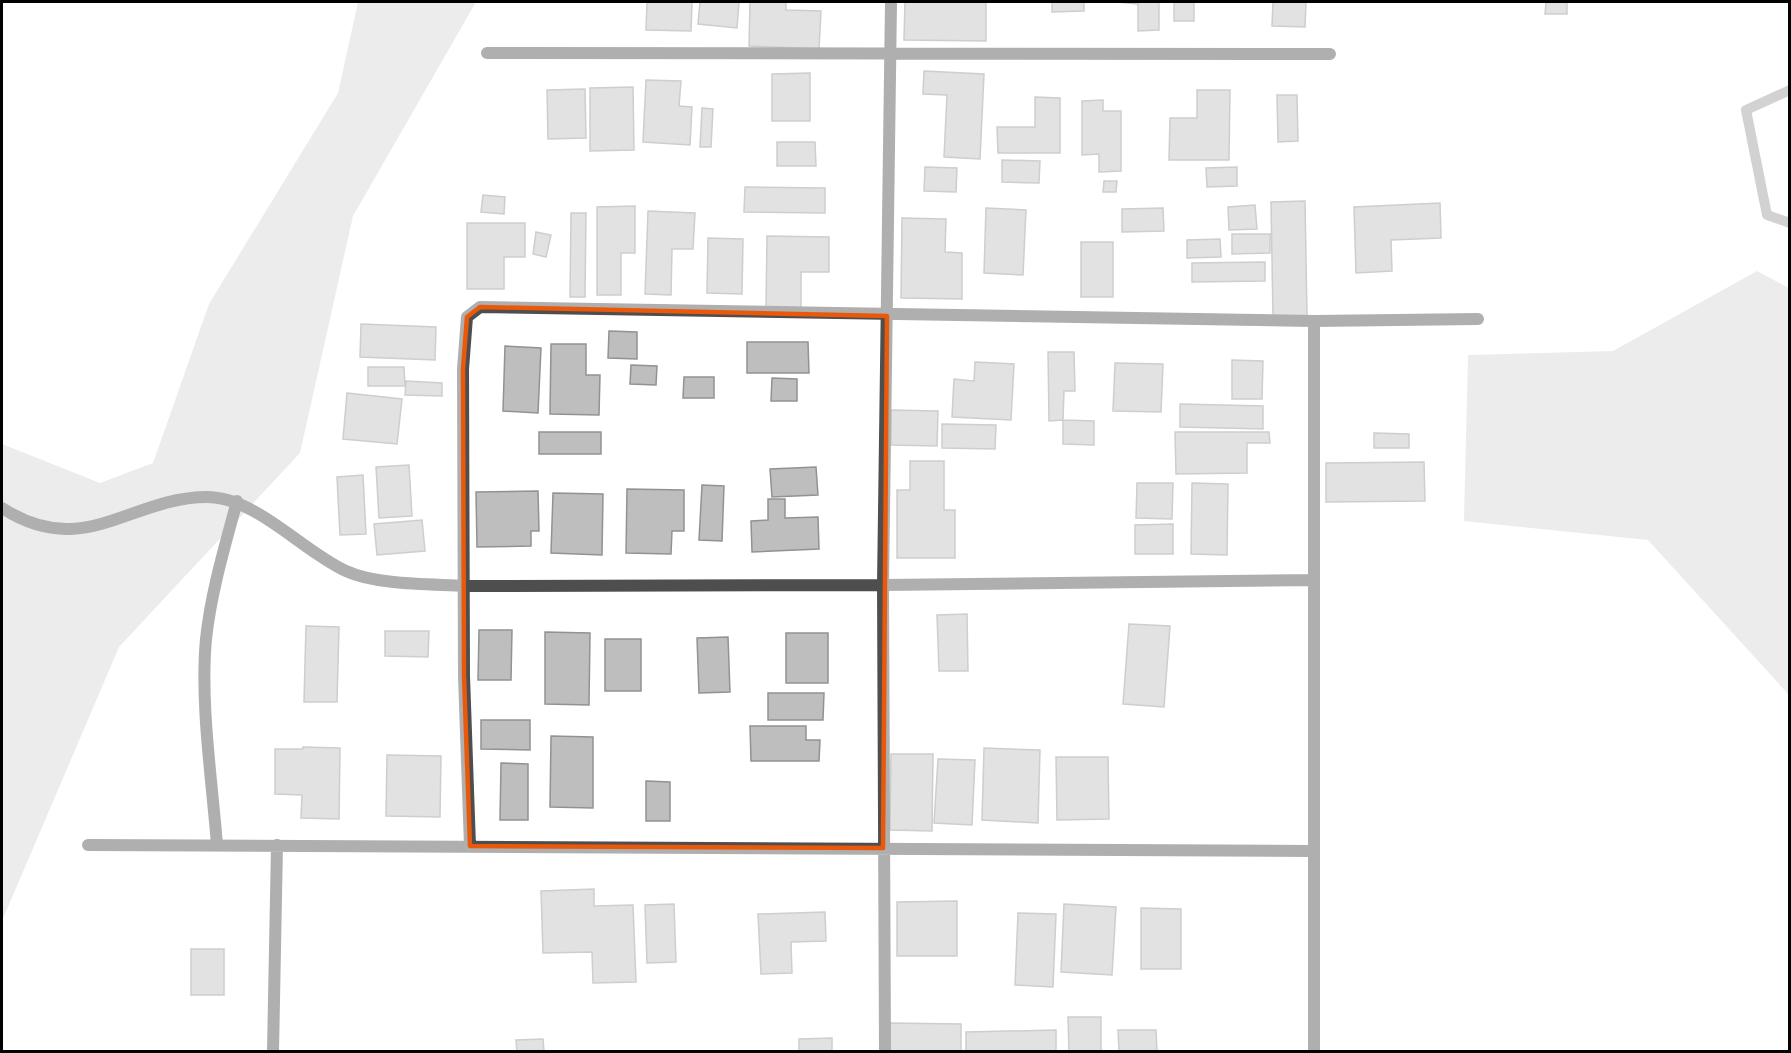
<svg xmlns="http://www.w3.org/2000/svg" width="1791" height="1053" font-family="'IBM Plex Sans',sans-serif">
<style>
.green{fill:#d5d5d5}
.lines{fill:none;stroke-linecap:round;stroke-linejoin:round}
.stream{stroke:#9c9c9c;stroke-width:10}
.building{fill:#bebebe;stroke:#929292;stroke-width:1.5}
.street{stroke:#4e4e4e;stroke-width:12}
.marked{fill:none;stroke:#e8590c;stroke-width:4.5;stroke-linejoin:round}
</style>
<rect width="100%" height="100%" fill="#fff"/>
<path class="green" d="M358,2H476L353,216L300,453L119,647L2,921V444L100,483L153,463L209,304L338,93Z
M1757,271L1789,288V695L1648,540L1464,521L1468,355L1613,351Z"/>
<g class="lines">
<path class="stream" d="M1790,90L1746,110L1767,215L1790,223"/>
</g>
<path class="building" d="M647,2H692L691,31L646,30Z
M700,2H739L737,28L698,24Z
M750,2H786V10L821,11L819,49L749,46Z
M905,2H986V41L904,40Z
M1052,2H1084V11L1052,12Z
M1116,2H1159V30L1138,31V4Z
M1174,2H1194V21H1174Z
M1273,2H1306L1305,27L1272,26Z
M1546,2H1567V14H1545Z
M924,71L984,74L980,159L944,157L947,95L923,94Z
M810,73V121H772V74Z
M646,80L681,81L679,106L692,107L690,145L643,142Z
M633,87L634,150L590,151V88Z
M585,89L586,138L548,139L547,90Z
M1197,90H1230L1229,160H1169L1170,118H1197Z
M1277,95H1297L1298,141L1278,142Z
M1035,97L1060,98V153H998L997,127H1035Z
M1103,100V111H1121V171L1099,172V154L1082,155V101Z
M702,108L713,109L711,147H700Z
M777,142H815L816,166H777Z
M1002,160L1040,161L1039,183L1002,182Z
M925,167L957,168L956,192L924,191Z
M1237,167V186L1207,187L1206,168Z
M1104,181H1117L1116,192H1103Z
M745,187L825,188V213L744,212Z
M483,195L505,197L504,214L481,212Z
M1305,201L1307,316L1273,317L1271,202Z
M1440,203L1441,238L1391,240L1392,271L1356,273L1354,207Z
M1255,205L1257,229L1229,230L1228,207Z
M635,206V253H621V295H597V207Z
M986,208L1026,210L1023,275L984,273Z
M1163,208L1164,231L1122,232V209Z
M648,211L695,213L693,249H672L671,295L645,294Z
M571,213H586L585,297H570Z
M902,218L946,219L945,252L962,253V299L901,298Z
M467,223H525V257H504V289H467Z
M536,232L551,235L546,257L533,254Z
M1232,234H1270V253L1232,254Z
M767,236L829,237V272H801V308L766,307Z
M708,238L743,239L742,294L707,293Z
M1220,239L1221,257L1187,258V240Z
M1081,242H1113V297H1081Z
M1265,262V281L1192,282V263Z
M361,324L436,327L435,360L360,357Z
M609,331L637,332V359L608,358Z
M747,342H808L809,373H747Z
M551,344H586V375H600L599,415L550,414Z
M505,346L541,348L538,413L503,411Z
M1048,352H1074L1075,391H1064L1063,420L1049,421Z
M1232,360L1263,361L1262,399H1232Z
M975,362L1014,364L1011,420L952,417L954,379L974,381Z
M1115,363L1163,364L1161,412L1113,411Z
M631,365L657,366L656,385L630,384Z
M368,367H404L405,386H368Z
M684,377H714V398H683Z
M772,378L797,379V401H771Z
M406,381L442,383V396L405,395Z
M347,393L402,399L397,444L343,439Z
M1180,404L1263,406V429L1180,427Z
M891,410L938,411L937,446L891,445Z
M1063,420L1094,421V445L1063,444Z
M942,424L996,425L995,449L942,448Z
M539,432H601V454H539Z
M1175,432H1269L1270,443H1247V473L1176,474Z
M1374,433L1409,434V448H1374Z
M910,461H944V510H955V558H897V490H910Z
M1424,462L1425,501L1326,502V463Z
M409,465L412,516L379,518L376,467Z
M816,467L818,495L772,497L770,469Z
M363,475L366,534L340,535L337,477Z
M1137,483H1173L1172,519L1136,518Z
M1192,483L1228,484L1227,555L1191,554Z
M702,485L724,486L722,541L699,540Z
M627,489L684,490V531H672L671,554L626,553Z
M538,491L539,531H531V546L477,547L476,492Z
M553,493L603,494L602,555L551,553Z
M768,499H785V518L818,517L819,549L752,552L751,521L768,520Z
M422,520L425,551L377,555L374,524Z
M1173,524V554H1135V525Z
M967,614L968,671H939L937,615Z
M1129,624L1170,626L1164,707L1123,704Z
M306,626L339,627L337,702H304Z
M479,630H512L511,680H478Z
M385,631H429L428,657L385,656Z
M545,632L590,633L589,705L545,704Z
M786,633H828V683H786Z
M728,637L730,692L699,693L697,638Z
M605,639H641V691H605Z
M768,693H824L823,720H768Z
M481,720H530V750L481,749Z
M750,726H806V740H820L819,761H751Z
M551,736L593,737V808L550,807Z
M303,747L340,748L339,819L301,818L302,795L275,794V749H303Z
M984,748L1040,750L1038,823L982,820Z
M891,754H933L932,831L890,830Z
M387,755L441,756L440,817L386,816Z
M1056,757H1108L1109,819L1057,820Z
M938,759L975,760L972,825L934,823Z
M501,763L528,764V820H500Z
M646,781L670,782V821H646Z
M594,889V906L633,905L636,982L593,983L592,952L543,953L541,891Z
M957,901V956H897V902Z
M674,904L676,962L647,963L645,905Z
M1064,904L1116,907L1112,975L1061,972Z
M1141,908L1181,909V969H1141Z
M825,912L826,941L791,942L792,973L761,974L758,914Z
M1018,913L1056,914L1053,987L1015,985Z
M191,949H224V995H191Z
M1068,1017H1101V1052H1069Z
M890,1023L961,1024V1052H890Z
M1056,1030V1052H966V1032Z
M1118,1030H1156L1157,1052H1119Z
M832,1038V1052H799V1039Z
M543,1039L544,1052H517L516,1040Z"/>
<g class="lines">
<path class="street" d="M487,53L1330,54
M2,508C84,561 130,497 207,497C256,497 302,551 346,571C376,585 430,584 464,586L883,585L1314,580
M88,845L1313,851
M217,845C212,780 200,703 206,639C211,592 225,546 237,501
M470,846L464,676L463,369L467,317L480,307L1314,321L1478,319
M273,1052L277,845
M885,1052L883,585L891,2
M1314,1052V321"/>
</g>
<path d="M0 0H1791V1053H0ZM480,307L887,316L883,848L470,846L464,676L463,369L467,317Z" fill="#fff" fill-opacity=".55" fill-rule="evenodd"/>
<path class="marked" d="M480,307L887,316L883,848L470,846L464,676L463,369L467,317Z"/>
<rect width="1791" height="1053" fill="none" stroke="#000000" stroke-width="6"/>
</svg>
